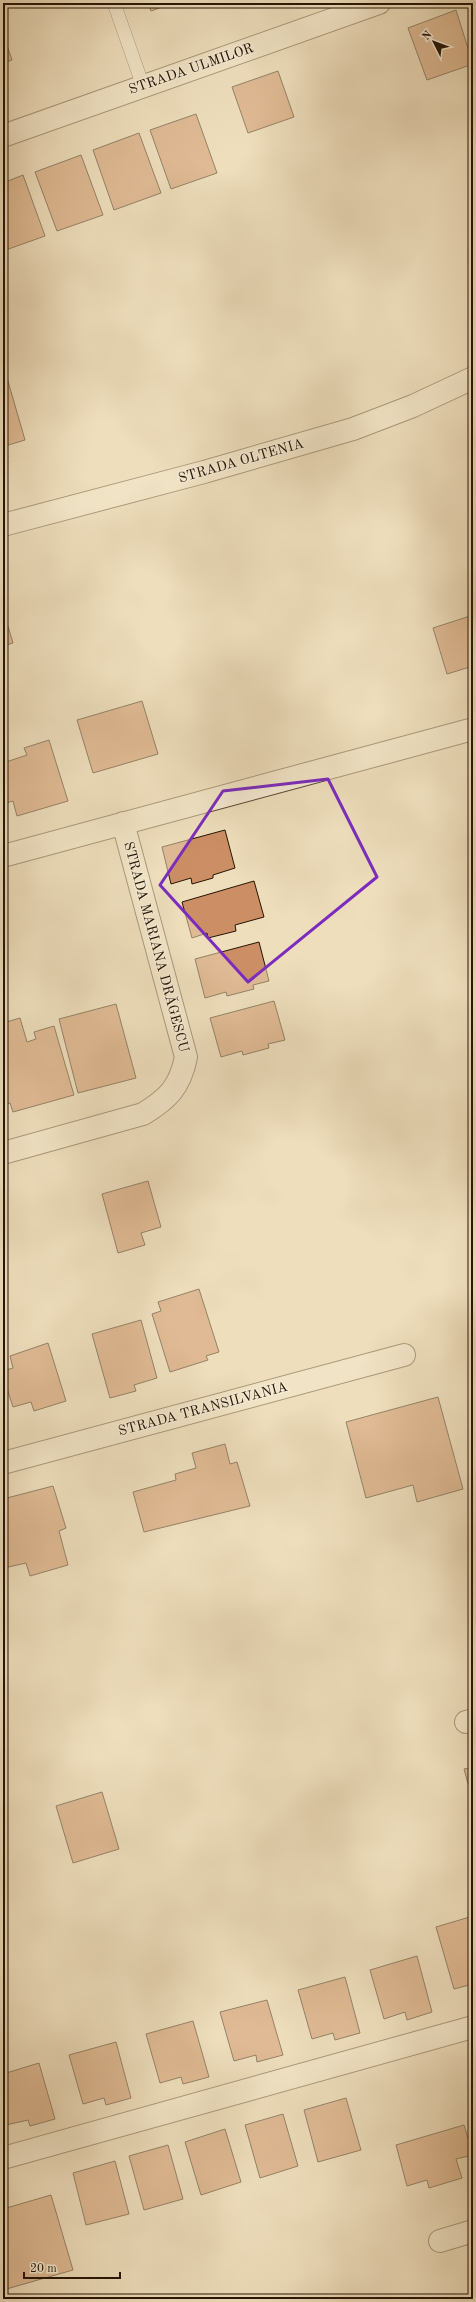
<svg xmlns="http://www.w3.org/2000/svg" width="476" height="2302" font-family="'Old Standard TT',serif">
<style>
.building{fill:#cc8f65;stroke:#241403}
.lines{fill:none;stroke-linecap:round;stroke-linejoin:round}
.service-casing{stroke:#564631;stroke-width:14}
.minor-casing{stroke:#564631;stroke-width:24}
.service{stroke:#f4ead3;stroke-width:13}
.minor{stroke:#f4ead3;stroke-width:22}
.marked{fill:none;stroke:#7b2cbf;stroke-width:3;stroke-linejoin:round}
.labels{text-anchor:middle;dominant-baseline:central;stroke-width:3;stroke-linejoin:round;paint-order:stroke}
.street-label{font-size:14px;fill:#241403;stroke:#f4ead3}
</style>
<rect width="100%" height="100%" fill="#eedebc"/>
<filter id="stains"><feTurbulence type="fractalNoise" baseFrequency=".005" numOctaves="4"/><feColorMatrix values="0 0 0 0 .2 0 0 0 0 .09 0 0 0 0 .02 0 0 0 .5 -.17"/></filter>
<radialGradient id="worn" r=".72"><stop offset=".6" stop-color="#630" stop-opacity="0"/><stop offset="1" stop-color="#630" stop-opacity=".3"/></radialGradient>
<path class="building" d="M148,3H173L151,11Z
M456,10L473,64L427,80L408,28Z
M3,34L12,60L3,63Z
M278,71L294,117L248,133L232,87Z
M196,114L217,173L171,189L150,130Z
M139,133L161,193L114,210L93,150Z
M81,155L103,215L57,231L35,172Z
M23,175L45,236L3,251V183Z
M3,364L25,440L5,446L8,457L3,459Z
M3,610L13,643L3,646Z
M473,615V666L447,674L433,628Z
M142,701L158,754L93,773L77,720Z
M49,740L68,801L17,816L13,801L3,804V763L27,755L24,748Z
M225,830L235,868L213,875V878L192,884L191,878L171,884L162,847Z
M254,881L264,917L235,925L236,931L208,938L207,933L192,938L182,902Z
M259,942L269,981L253,985L254,989L227,996L226,992L205,998L195,959Z
M274,1001L285,1040L268,1044L269,1048L243,1055L242,1051L221,1057L210,1018Z
M116,1004L136,1078L78,1093L59,1019Z
M20,1018L27,1042L36,1039L34,1032L54,1026L74,1095L13,1112L10,1103L3,1105V1023Z
M148,1181L161,1227L141,1233L145,1245L118,1253L102,1194Z
M199,1289L219,1352L206,1356L208,1360L170,1372L152,1314L161,1311L158,1302Z
M141,1320L157,1378L134,1385L136,1391L110,1398L92,1334Z
M48,1343L66,1401L34,1411L31,1402L13,1407L3,1376V1371L13,1368L10,1356Z
M438,1397L463,1489L417,1502L413,1485L366,1498L346,1422Z
M225,1444L230,1464L237,1462L250,1506L144,1532L133,1492L176,1480L175,1474L196,1468L192,1453Z
M53,1486L66,1528L59,1531L68,1565L30,1576L26,1563L4,1568L3,1499Z
M473,1767V1802L464,1769Z
M102,1792L119,1849L73,1863L56,1806Z
M473,1916V1984L454,1989L436,1927Z
M417,1956L432,2012L407,2020L405,2012L384,2019L370,1970Z
M345,1977L360,2033L335,2040L333,2033L312,2039L298,1990Z
M267,2000L283,2055L257,2062L256,2055L234,2061L220,2012Z
M193,2021L209,2077L183,2084L181,2077L160,2083L146,2034Z
M116,2042L131,2098L106,2105L104,2098L83,2104L69,2055Z
M39,2063L55,2119L30,2126L28,2120L6,2125L3,2113V2074Z
M346,2098L361,2150L318,2162L304,2110Z
M283,2114L298,2166L260,2178L245,2125Z
M464,2125L473,2155L456,2159L462,2178L429,2188L427,2180L407,2186L396,2145Z
M225,2129L241,2182L201,2195L185,2142Z
M168,2145L183,2199L144,2210L129,2156Z
M115,2161L129,2214L86,2225L73,2173Z
M51,2195L73,2270L3,2290V2209Z"/>
<g class="lines">
<g class="service-casing">
<path id="service" d="M114,3L143,86"/>
</g>
<g class="minor-casing">
<path id="minor" d="M3,136L379,3
M3,525L204,472L353,429L413,406L473,378
M3,856L473,729
M3,1153L143,1114C168,1099 180,1087 186,1057L123,823
M3,1463L404,1355
M466,1722L473,1720
M3,2158L473,2027
M440,2241L473,2231"/>
</g>
<use href="#service" class="service"/>
<use href="#minor" class="minor"/>
</g>
<path d="M0 0H476V2302H0ZM328,779L377,877L248,982L160,885L223,791Z" fill="#eedebc" fill-opacity=".55" fill-rule="evenodd"/>
<path class="marked" d="M328,779L377,877L248,982L160,885L223,791Z"/>
<g class="labels">
<g class="street-label">
<text transform="translate(191 69) rotate(-19)">STRADA ULMILOR</text>
<text transform="translate(241 461) rotate(-16)">STRADA OLTENIA</text>
<text transform="translate(156 947) rotate(75)">STRADA MARIANA DRĂGESCU</text>
<text transform="translate(203 1409) rotate(-15)">STRADA TRANSILVANIA</text>
</g>
</g>
<rect width="476" height="2302" fill="none" stroke="#eedebc" stroke-width="16"/>
<rect x="4" y="4" width="468" height="2294" fill="none" stroke="#241403" stroke-width="2"/>
<rect x="8" y="8" width="460" height="2286" fill="none" stroke="#241403"/>
<g transform="translate(434 42) rotate(312)" stroke="#f4ead3" stroke-width="3" paint-order="stroke">
<path d="M0-3L7 15L0 10L-7 15Z" fill="#241403"/>
<text y="-6" font-size="11" font-weight="bold" text-anchor="middle" fill="#241403">N</text>
</g>
<path d="M24 2272v6h96v-6" fill="none" stroke="#241403" stroke-width="2"/>
<text x="30" y="2272" font-size="12" fill="#241403" stroke="#f4ead3" stroke-width="3" paint-order="stroke">20 m</text>
<rect width="100%" height="100%" filter="url(#stains)"/>
<rect width="100%" height="100%" fill="url(#worn)"/>
</svg>
